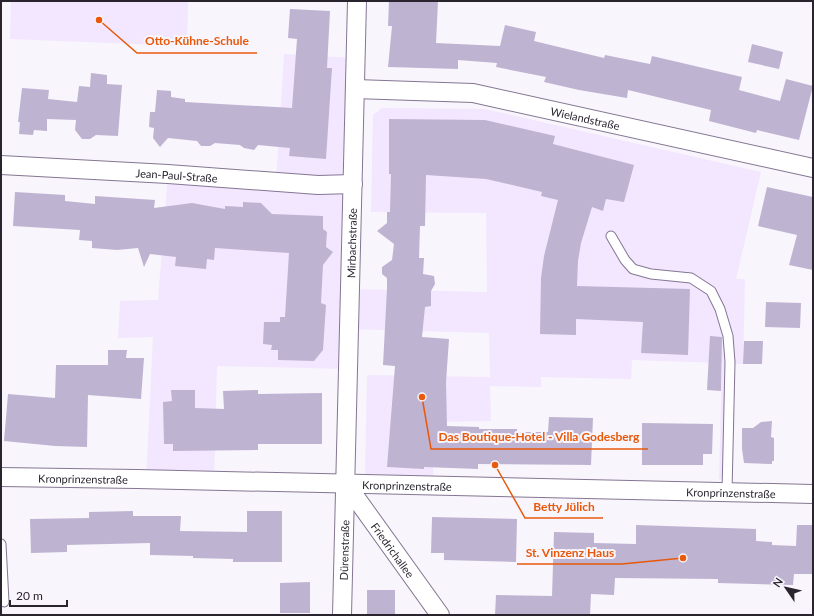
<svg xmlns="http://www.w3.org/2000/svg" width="814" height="616" font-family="Lato,sans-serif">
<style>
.built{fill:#f2e7fe}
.building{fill:#bfb3d2}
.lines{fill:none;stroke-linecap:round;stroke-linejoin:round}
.service-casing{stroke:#847692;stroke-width:11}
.minor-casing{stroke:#847692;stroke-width:20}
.service{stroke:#fff;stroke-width:9}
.minor{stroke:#fff;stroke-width:18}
.labels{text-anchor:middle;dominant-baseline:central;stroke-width:4;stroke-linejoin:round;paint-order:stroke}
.street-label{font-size:11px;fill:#2a242f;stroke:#f8f5fc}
.leader{fill:none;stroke:#e8590c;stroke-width:1.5}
.callout-dot{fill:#e8590c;stroke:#f8f5fc;stroke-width:1.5}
.callout-label{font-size:12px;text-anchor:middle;font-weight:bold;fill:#e8590c;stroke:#f8f5fc;stroke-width:4;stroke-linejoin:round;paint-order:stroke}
</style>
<rect width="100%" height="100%" fill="#f8f5fc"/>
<path class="built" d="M11,1H188L187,46L10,39Z
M284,54L355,58L351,289L487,292L486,213L371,212L373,115L382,108L485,109L761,172L736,279H745L743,364H735L732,480L719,479L722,363L632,360L631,379L541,377V387L490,386L491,421L434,422L433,477H365L367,375L490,377L489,333L350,329L348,369L217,366L214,481L146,479L153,337L118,338L120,301L158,300L168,174L276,182Z"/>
<path class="building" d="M389,1H438L436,43L500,46L505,25L536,32L534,41L604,58L605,55L650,64L652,56L742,77L739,90L780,101L786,79L813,86L799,140L757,130L756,133L709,121L711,110L628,90L627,98L579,90L544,82L546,77L496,67L497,63L458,60V69L388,67L392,26H388Z
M290,9L330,11L327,68H332L326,159L289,156L290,148L258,145L254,150L244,148L240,145L215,143L210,146H201L197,141L168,138L160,147L153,138L154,128L149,127L150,112H155L157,90L171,91V97L185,99V102L292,108L297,39L288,38Z
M752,44L783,52L779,69L748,62Z
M91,73L107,75V84L122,85L118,136L96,135L90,139H82L75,130L76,120L47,119V131L34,130L33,135L19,134L20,122H18L22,88L49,90L48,99L77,102L79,86L90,87Z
M389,119L485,120L555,136L553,144L634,165L624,202L606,199L603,211L592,207L581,243L578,261L577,286L690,289L688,355L641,353L643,322L576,319V335L540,334L541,278L544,256L558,200L541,196L542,192L486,179L426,175L425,226H420L419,258H424L423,274L434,276L435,284L431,291V306L425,307L422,337L449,339L446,382L447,426L479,427V429H517V432H548L549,417L593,418L591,465L478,464V469L424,467V469L387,467L395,366L383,365L387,289V278L382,274V267L392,260L394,244L377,231L387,223V212H390L391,174H389Z
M767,187L813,197V270L789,265L797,235L758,226Z
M15,192L65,195V201L95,204V196L155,200L154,208L192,203L225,209V206L243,207V202L261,203L272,214L323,216V229L327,232L326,247L333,252L323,265L321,303L326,305L323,350L314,361L278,360V350H271L272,345L263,344L264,322H280V317H285L289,253L215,248L214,260L207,259L206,269L175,266L176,257L150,254L144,267L138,248L117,250L92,248V241L79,240L80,230L13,226Z
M766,302L801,303L800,328L765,327Z
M710,336L722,337L721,391L707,390Z
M744,341H763L762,364H743Z
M108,350H127L126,358H144L141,399L88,395L87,447L55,446L4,441L8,394L55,398L56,365H108Z
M171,390H195V408L224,409L223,391L258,390V394L322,393V444H258V450L173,451V444H164L163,402L172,401Z
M772,421L771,437L774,438V461H772V464L744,463L742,449V428H753L761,422Z
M642,423L713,424L712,454H703V465H642Z
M133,511V516H181L180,531L247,532V511H282V562H233V559L193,558V556L150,555V543L67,545V552L31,553L30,519L89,518V512Z
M432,517L517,519L516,562L444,560V553H431Z
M636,525L756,529V541L772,542V545L796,546L797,525H813V574H794L793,585L718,583V579L615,578L614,595L591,594L590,615H495L496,595L552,596L554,532L594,533V543L636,544Z
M310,582V613H280V583Z
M367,590H395V615H367Z"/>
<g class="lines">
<g class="service-casing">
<path id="service" d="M611,236L625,260L633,269L651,274L691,278L711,291L720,309L728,336L730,362L727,492
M1,544L4,602"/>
</g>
<g class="minor-casing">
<g id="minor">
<path id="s1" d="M355,89L473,93L813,168"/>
<path id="s2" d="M1,165L168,174L318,185L353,184"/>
<path id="s3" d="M1,477L137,479L813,494"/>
<path id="s4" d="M346,484L440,615"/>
<path id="s5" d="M342,615L357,1"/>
</g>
</g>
<use href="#service" class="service"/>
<use href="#minor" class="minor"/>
</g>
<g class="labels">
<g class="street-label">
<text stroke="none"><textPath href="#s1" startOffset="233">Wielandstraße</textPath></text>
<text stroke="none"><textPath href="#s2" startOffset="176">Jean-Paul-Straße</textPath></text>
<text stroke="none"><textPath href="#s5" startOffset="372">Mirbachstraße</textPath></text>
<text stroke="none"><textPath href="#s3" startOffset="82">Kronprinzenstraße</textPath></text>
<text stroke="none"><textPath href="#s3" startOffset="406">Kronprinzenstraße</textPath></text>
<text stroke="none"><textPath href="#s3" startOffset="730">Kronprinzenstraße</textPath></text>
<text stroke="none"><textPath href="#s5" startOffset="65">Dürenstraße</textPath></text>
<text stroke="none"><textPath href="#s4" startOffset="81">Friedrichallee</textPath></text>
</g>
</g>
<path class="leader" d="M99 20L137 53H257M422 397L431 449H648M495 465L525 518H603M683 558L622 564H517"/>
<g class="callout-dot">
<circle cx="99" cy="20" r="4"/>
<circle cx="422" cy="397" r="4"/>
<circle cx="495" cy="465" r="4"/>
<circle cx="683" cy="558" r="4"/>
</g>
<g class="callout-label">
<text x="197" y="45">Otto-Kühne-Schule</text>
<text x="539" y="441">Das Boutique-Hotel - Villa Godesberg</text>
<text x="564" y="511">Betty Jülich</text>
<text x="570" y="557">St. Vinzenz Haus</text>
</g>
<rect width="814" height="616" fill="none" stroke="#2a242f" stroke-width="4"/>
<g transform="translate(786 588) rotate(304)" stroke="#f8f5fc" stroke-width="3" paint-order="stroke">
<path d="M0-3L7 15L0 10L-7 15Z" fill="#2a242f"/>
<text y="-6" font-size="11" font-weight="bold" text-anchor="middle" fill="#2a242f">N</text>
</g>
<path d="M10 600v6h57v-6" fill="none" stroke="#2a242f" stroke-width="2"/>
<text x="16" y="600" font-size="12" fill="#2a242f" stroke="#f8f5fc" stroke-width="3" paint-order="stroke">20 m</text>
</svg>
